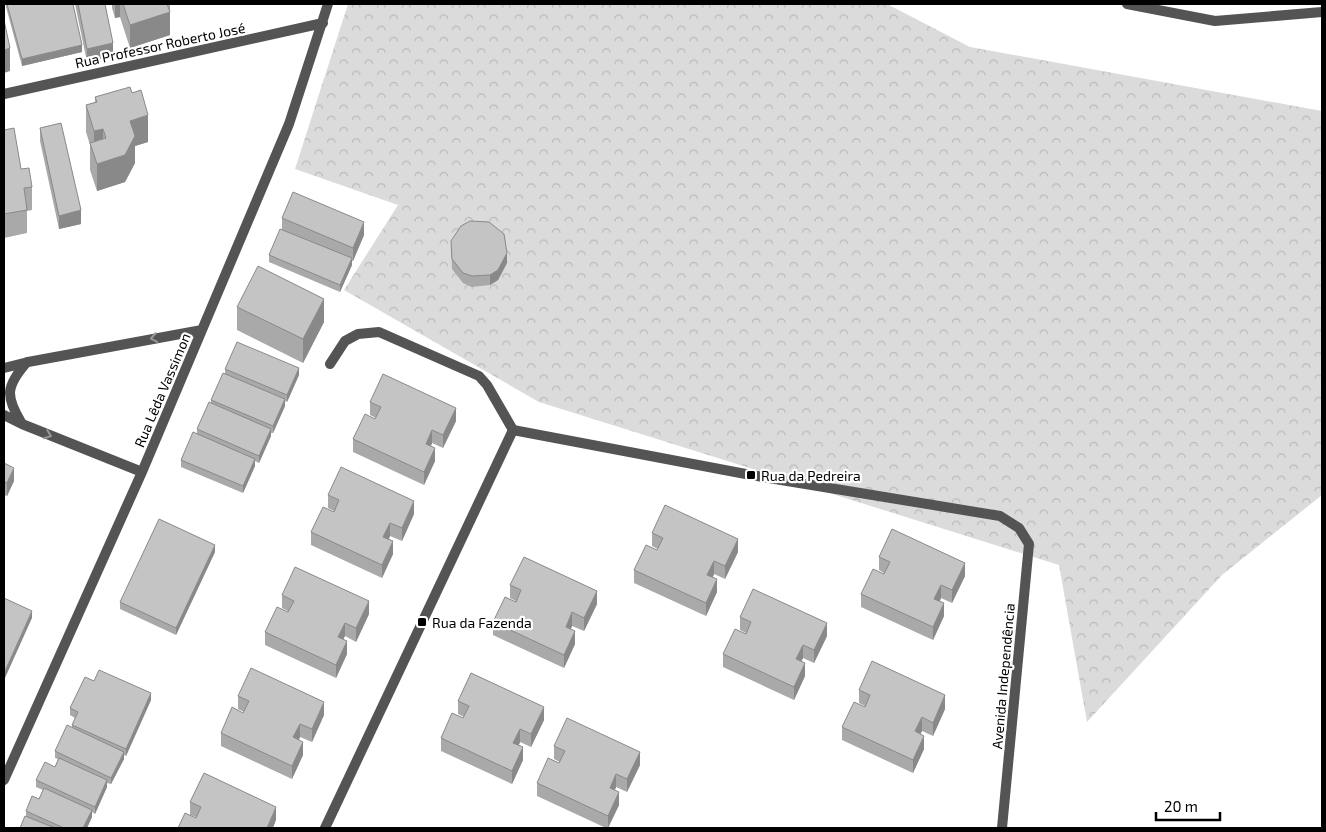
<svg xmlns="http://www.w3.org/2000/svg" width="1326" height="832" font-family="'Exo 2',sans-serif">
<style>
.forest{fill:url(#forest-crowns)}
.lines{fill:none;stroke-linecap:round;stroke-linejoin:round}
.lane{stroke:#545454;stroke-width:10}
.street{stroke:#545454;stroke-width:10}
.wall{fill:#a9a9a9}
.shaded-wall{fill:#898989}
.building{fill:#c4c4c4;stroke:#898989}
.oneway{stroke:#989898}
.poi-dot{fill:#000;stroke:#fff;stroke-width:2}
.labels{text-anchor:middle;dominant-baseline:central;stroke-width:4.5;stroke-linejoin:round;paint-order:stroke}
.street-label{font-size:14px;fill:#000;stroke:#fff}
.poi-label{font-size:14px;fill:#000;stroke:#fff;text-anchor:start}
</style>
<defs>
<pattern id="forest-crowns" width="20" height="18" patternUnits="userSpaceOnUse" patternTransform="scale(1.25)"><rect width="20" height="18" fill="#dbdbdb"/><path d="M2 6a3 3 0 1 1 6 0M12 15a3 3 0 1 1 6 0" fill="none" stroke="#bababa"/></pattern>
</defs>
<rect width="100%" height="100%" fill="#fff"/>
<path class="forest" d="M348,4H887L970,47L1322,111V495L1222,575L1087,722L1059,565L539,402L344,290L398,205L295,169Z"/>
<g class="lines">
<path class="lane" d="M1127,4L1215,21L1322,12
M330,364L345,341L358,334L379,332L479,376L487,385L513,430"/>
<path class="street" d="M4,94L323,23
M4,368L28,362L202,330
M4,415L22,424L142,472
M21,422C5,396 6,386 27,362
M4,780L142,472L289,124L328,4
M325,828L513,430L751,475L1000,516L1019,528L1029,544L1002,828"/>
</g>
<path class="wall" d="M6,4H73L82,52L22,66L6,7Z
M75,4H105L113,56L87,62Z
M112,4H170V35L130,48L120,17L115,18L112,8Z
M95,97L148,142L135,146V163L125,182L97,191L90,170V145L86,132V105L95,102Z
M40,128L81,224L59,229L40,141Z
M4,130L21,169L32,187V210L27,211V233L4,238Z
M282,218L364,235L353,261H352V265L340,292L269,262V255L282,229Z
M451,241L507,263L498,280L490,285L472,287L463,283L452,269Z
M237,307L324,322L303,363L237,330Z
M225,369L299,375L287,402L285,401V406L273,433H271V436L259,463L255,461V466L243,493L181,467V460L197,434V429L211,403V400L225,374Z
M370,402L456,421L443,448L432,443L431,446L435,461L424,485L353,452V439L376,418L370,415Z
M4,463L14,481L7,496L4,495Z
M328,495L414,514L402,541L390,536L389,539L393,554L382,578L311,545V532L334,511L328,508Z
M652,533L738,552L725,579L714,574L713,577L717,592L706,616L634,583V570L658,549L652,546Z
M215,552L176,635L120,609V602Z
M879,557L965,576L952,603L941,598L940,601L944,616L933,640L861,607V594L884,573L879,570Z
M510,585L597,604L584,631L572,626L571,629L575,644L564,668L493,635V622L516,601L510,598Z
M282,595L369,614L356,642L345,636L343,639L347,654L336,678L265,645V632L288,611L282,608Z
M740,617L827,636L814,663L803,658L801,661L805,676L794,700L723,667V654L746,633L740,630Z
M94,681L151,700L126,756L124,755V759L111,784L107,783V787L95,814L92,812V817L87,828H20L26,816V811L39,799L43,790L36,787V780L55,767L58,759L55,758V751L72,727V725L75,718L70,715V708Z
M859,690L945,709L933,736L922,731L920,734L924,749L913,773L842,740V727L865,706L859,703Z
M238,696L324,715L312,742L300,737L299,740L303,755L292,779L221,746V733L244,712L238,709Z
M458,701L544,720L531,747L520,742L519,745L523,760L512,784L441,751V738L464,717L458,714Z
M554,746L640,765L627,792L616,787L615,790L619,805L608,828H606L537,796V783L560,762L554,759Z
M190,802L276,820L196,818V817L190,815Z"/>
<path class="shaded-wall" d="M115,4H120V17L115,18Z
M170,12V35L130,48V25Z
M113,43V56L87,62V49Z
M82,45V52L22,66V59Z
M10,48V71L4,73V50Z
M148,115V142L135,146V163L125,182L97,191V164L130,121Z
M103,129V155L94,156V131Z
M81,210V224L59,229V216Z
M364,222V235L353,261V248Z
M507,253V263L498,280L490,285V275Z
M352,258V265L340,292V285Z
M324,299V322L303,363V339Z
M299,368V375L287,402V395Z
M285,399V406L273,433V426Z
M456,408V421L443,448V435Z
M271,429V436L259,463V456Z
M432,430V443L426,457V444Z
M435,448V461L424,485V472Z
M255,459V466L243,493V486Z
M14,468V481L7,496V483Z
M414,501V514L402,541V528Z
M390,523V536L383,550V537Z
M738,539V552L725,579V566Z
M393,541V554L382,578V565Z
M215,545V552L176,635V628Z
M714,561V574L707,588V575Z
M965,563V576L952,603V590Z
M717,579V592L706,616V603Z
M941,585V598L934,612V599Z
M597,591V604L584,631V618Z
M369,601V614L356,642V628Z
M944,603V616L933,640V627Z
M32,611V618L5,678V671Z
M572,612V626L566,640V627Z
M345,623V636L338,650V637Z
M827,623V636L814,663V650Z
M575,631V644L564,668V655Z
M347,641V654L336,678V665Z
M803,645V658L796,672V659Z
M805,663V676L794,700V687Z
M151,693V700L126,756V749Z
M945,695V709L933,736V723Z
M324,702V715L312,742V729Z
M544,707V720L531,747V734Z
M922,717V731L915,745V731Z
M300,724V737L293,751V737Z
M520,729V742L513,756V743Z
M924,736V749L913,773V760Z
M303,742V755L292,779V766Z
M523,747V760L512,784V771Z
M124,752V759L111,784V778Z
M640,752V765L627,792V779Z
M616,774V787L610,801V788Z
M107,780V787L95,814V807Z
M619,792V805L608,828V816Z
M276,807V820L273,828H267Z
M92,810V817L87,828H83Z"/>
<path class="building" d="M7,4H73L82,45L22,59Z
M78,4H105L113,43L87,49Z
M123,4H167L170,12L130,25Z
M4,20L10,48L4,50Z
M130,87L132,93L141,90L148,115L130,121L135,136L125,155L97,164L90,143L106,138L103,129L94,131L86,105L97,102L95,97Z
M61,123L81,210L59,216L40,128Z
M14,128L21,169L29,168L32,187L24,188L27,210L4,214V130Z
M293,192L364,222L353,248L282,218Z
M470,221L489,222L504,234L507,253L498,270L490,275L472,276L463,273L452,259L451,241L461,226Z
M280,229L352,258L340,285L269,255Z
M258,266L324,299L303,339L237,307Z
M237,342L299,368L287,395L225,369Z
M223,373L285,399L273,426L211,400Z
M383,374L456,408L443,435L432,430L426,444L435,448L424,472L353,439L365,414L375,419L381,407L370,402Z
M209,402L271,429L259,456L197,429Z
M193,432L255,459L243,486L181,460Z
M4,463L14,468L7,483L4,482Z
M341,467L414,501L402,528L390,523L383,537L393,541L382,565L311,532L323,507L334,512L339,500L328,495Z
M665,505L738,539L725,566L714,561L707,575L717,579L706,603L634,570L646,545L657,550L663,538L652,533Z
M159,519L215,545L176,628L120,602Z
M892,529L965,563L952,590L941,585L934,599L944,603L933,627L861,594L873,569L884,574L890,562L879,557Z
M524,557L597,591L584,618L572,612L566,627L575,631L564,655L493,622L505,597L516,602L521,590L510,585Z
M295,567L369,601L356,628L345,623L338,637L347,641L336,665L265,632L277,607L288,612L294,601L282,595Z
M753,589L827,623L814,650L803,645L796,659L805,663L794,687L723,654L735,629L746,634L751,622L740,617Z
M4,598L32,611L5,671L4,670Z
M872,661L945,695L933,723L922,717L915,731L924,736L913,760L842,727L854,702L865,707L870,695L859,690Z
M251,668L324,702L312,729L300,724L293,737L303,742L292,766L221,733L232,707L243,713L249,701L238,696Z
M99,670L151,693L126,749L72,725L78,712L70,708L85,677L94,681Z
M471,673L544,707L531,734L520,729L513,743L523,747L512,771L441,738L452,713L463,718L469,706L458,701Z
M567,718L640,752L627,779L616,774L610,788L619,792L608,816L537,783L548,758L559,763L565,751L554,746Z
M67,725L124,752L111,778L55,751Z
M59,758L107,780L95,807L36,780L45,762L55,767Z
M204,773L276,807L267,828H178L185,813L196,818L201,807L190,802Z
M44,788L92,810L83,828H64L26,811L32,796L39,799Z
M25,816L55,828H20Z"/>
<defs><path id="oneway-chevron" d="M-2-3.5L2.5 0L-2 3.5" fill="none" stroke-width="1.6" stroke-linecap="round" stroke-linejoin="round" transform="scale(1.25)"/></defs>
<g class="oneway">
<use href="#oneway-chevron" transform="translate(154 338) rotate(170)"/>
<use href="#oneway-chevron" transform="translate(48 435) rotate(21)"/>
</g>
<g class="poi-dot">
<rect x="746" y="470" width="10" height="10" rx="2.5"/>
<rect x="417" y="617" width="10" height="10" rx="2.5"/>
</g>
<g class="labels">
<g class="street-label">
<text transform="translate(160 45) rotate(-12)">Rua Professor Roberto José</text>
<text transform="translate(162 390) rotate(-67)">Rua Lêda Vassimon</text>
<text transform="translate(1003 676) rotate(-85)">Avenida Independência</text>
</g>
<g class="poi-label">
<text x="761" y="475">Rua da Pedreira</text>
<text x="432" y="622">Rua da Fazenda</text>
</g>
</g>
<rect width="1326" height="832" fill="none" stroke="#000000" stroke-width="10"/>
<path d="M1156 812v8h64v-8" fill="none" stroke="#000000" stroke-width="2.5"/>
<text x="1164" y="812" font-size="15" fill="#000000" stroke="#ffffff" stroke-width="4" paint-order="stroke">20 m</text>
</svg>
